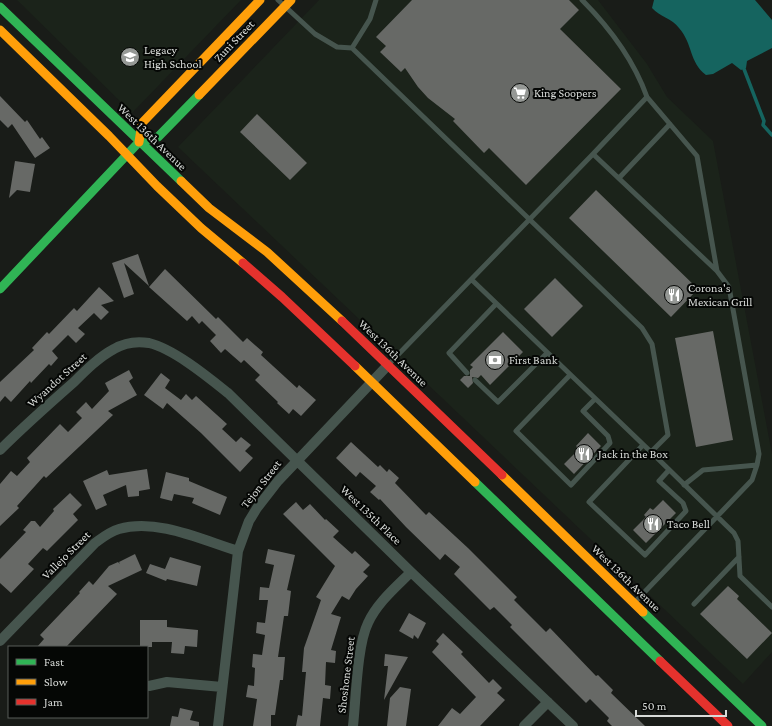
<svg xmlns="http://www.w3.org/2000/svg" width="772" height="726" font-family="'Crimson Pro',serif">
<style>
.built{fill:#1b231a}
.water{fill:#15645f}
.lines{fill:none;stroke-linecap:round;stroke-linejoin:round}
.stream{stroke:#15645f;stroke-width:3.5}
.building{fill:#676966}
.lane{stroke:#46554e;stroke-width:5}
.street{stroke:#46554e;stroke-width:10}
.fast{stroke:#30b455;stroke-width:9}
.slow{stroke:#ff9f0a;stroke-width:9}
.jam{stroke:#e5322d;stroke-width:9}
.labels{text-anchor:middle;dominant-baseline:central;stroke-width:4;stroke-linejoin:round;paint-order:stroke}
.street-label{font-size:12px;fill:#d8dbd8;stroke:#050705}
.poi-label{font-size:12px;fill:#d8dbd8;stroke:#050705;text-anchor:start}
</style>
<rect width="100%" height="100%" fill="#191c18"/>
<path class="built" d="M17,0H241L132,113Z
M319,0H598L647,64L667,97L713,141L772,454V652L743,684L178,147Z"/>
<path class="water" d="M654,0H755L772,20V48L747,61L746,68L741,70L732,63L713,74L706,75C689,62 693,44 679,28C672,18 660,17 652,8Z"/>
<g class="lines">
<path class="stream" d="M744,69L764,121L763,125L772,135"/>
</g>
<path class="building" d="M412,0H569L579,10L560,29L621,89L526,185L489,148L484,153L453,121L455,119L428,98L418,87L405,68L401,72L380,52L386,46L376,37Z
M0,96L25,122L27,120L40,139L42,137L50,148L35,158L12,124L8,128L0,120Z
M257,114L307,163L290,180L240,132Z
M15,161L35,164L30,192L17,190L9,198Z
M596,190L698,289L671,317L569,218Z
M138,254L149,286L124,263L134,294L124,298L112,263Z
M165,269L216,319L218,317L243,342L247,338L263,352L261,355L297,388L299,385L316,400L301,416L293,409L289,414L277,403L278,402L255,380L260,375L244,360L241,363L225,349L221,353L210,341L216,335L202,321L199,324L192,316L187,321L149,287Z
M555,278L583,306L552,337L524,309Z
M99,287L114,301L101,305L109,312L101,320L94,313L78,328L85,334L76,343L68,335L52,351L58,358L51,366L49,364L31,383L30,381L11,402L5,396L0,402V382L34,350L32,348L47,332L49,334L74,308L77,311Z
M713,331L733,440L696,447L675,338Z
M503,332L523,352L490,385L481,375L478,378L472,377L473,383L468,388L460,380L464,376H470V370L473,367L470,365Z
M129,370L133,378L129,381L137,395L108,411L113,415L46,478L44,476L17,506L19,508L0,526V484L11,471L17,476L30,462L27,458L60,424L68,432L82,418L76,412L86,402L92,409L109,391L105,383Z
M161,373L170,380L165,388L181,400L186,394L192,400L196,396L227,424L222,429L236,442L241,437L251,445L245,451L253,458L240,472L201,433L167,403L163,409L144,395Z
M588,433L601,446L574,474L564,464L579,449L576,446Z
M351,442L378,467L380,465L387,472L389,469L399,478L395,483L426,515L429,512L468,548L517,597L514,600L546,632L550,628L596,676L598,675L613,690L611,693L645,726H612L607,721L609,718L590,699L586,703L510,627L512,625L494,607L490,610L454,574L460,567L445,554L440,560L406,527L380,499L379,500L370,492L376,486L360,472L356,477L336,458Z
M147,469L150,489L139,491V496L128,497L126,485L103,495L107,505L96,510L83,481L107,470L109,475Z
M166,472L189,478V481L227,497L220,515L192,503L194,498L174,494L172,501L160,498Z
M70,493L82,505L73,514L78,520L47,551L43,548L28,564L34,569L11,593L0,583V559L26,532L23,530L31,521H35L40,527L54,511L53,509Z
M663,500L676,513L646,543L633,530L646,517L644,515L650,508L653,510Z
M296,502L303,510L310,504L325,520L326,519L339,531L333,537L352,554L355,551L370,565L363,572L368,576L356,589L349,600L342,596L331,614L341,617L331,650L336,651L335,663L326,662L325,685L331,686L330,699L323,698L320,726H296L298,715L302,716L306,672H302L304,648L321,600L316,597L335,566L283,514Z
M268,549L295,555L287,590L291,591L288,616H284L278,657H285L283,680H280L275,715H271V726H253L257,699L246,697L248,685L254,686L255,668L252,667L253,654L262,655L265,635L256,633L257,622L265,623L268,600H259L260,587L269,588L274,565L265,563Z
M135,554L142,570L108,586L117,594L66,647H37L44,639L40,635L80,593L79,592L89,581L93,585L109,566L118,562L120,564L119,562Z
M170,557L201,566L197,586L167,579L166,581L146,573L150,564L165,569Z
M728,586L739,596L737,599L772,633L747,659L700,614Z
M409,613L426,623L418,639L414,635L413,639L399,631Z
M140,620H167V627L198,630L197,647L185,646L184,654L171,653L172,642H152V647H140Z
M443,633L463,652L461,654L489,683L493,679L502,688L497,693L505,700L480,726H438L452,708L460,714L476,697L432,652L439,644L436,641Z
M385,654L408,657L384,700L388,666H384Z
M400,687L411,689L406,726H387L390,698Z
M180,708L193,711L190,720L199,722V726H170L172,716L178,717Z"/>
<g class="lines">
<path class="lane" d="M278,0L315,34L337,47L352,48L642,328L652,344L668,435L651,452L734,533L738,541L740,576L772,607
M582,0C609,27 634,61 647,97
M352,48L370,19L376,0
M593,154L647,97L697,156L717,271
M619,178L670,124
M472,280L651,452
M389,364L593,154L717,271L729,287L759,454L757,465L752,480L635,602
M467,373L449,353L496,304
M570,375L516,431L571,485L610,443L608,436L583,411L595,399
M475,380L498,402L547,353
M643,445L589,502L645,555L686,511L683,503L659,481L669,470
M684,485L703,470L757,465
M694,604L739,557"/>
<path class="street" d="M0,450C24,426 49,404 74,382C86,370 99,357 114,349C124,343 137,341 149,343C174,349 208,377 228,393L411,572L573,726
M0,641L95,543C102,538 109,532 119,529C157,518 202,540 238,551
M149,686L167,682L222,687
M218,726L238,551L249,521L257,508L278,481L388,365
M353,726C356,700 357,645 368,623C377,603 396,587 411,572
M524,726L548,702"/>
<path class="fast" d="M0,7L181,181
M0,289L139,142L158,137L199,95
M475,482L660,661
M643,612L762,726"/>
<path class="slow" d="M0,30L109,136L157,186L201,228L243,263
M199,95L291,0
M139,142L142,123L260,0
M181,181L209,208L267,252L342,321
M355,366L475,482
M502,475L643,612"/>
<path class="jam" d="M243,263L282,297L355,366
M342,321L502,475
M660,661L728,726"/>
</g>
<defs>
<g id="school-disc" transform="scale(1)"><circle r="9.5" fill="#959895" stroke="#050705"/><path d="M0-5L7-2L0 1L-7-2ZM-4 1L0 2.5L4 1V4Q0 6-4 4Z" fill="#fff"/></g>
<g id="supermarket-disc" transform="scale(1)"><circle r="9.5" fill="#959895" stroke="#050705"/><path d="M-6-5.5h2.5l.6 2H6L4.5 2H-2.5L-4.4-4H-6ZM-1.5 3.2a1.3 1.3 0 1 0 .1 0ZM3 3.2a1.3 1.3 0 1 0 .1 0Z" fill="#fff"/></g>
<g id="restaurant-disc" transform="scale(1)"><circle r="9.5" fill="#959895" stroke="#050705"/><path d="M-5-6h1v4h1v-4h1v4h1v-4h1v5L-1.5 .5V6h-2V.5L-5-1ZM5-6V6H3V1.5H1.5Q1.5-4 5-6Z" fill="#fff"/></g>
<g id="bank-disc" transform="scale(1)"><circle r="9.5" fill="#959895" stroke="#050705"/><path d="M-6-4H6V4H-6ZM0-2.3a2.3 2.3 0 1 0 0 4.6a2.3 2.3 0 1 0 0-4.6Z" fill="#fff"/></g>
</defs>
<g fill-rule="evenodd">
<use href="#school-disc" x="130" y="57"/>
<use href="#supermarket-disc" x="520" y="93"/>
<use href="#restaurant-disc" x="674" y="295"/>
<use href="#bank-disc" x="495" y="360"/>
<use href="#restaurant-disc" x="584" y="454"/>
<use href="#restaurant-disc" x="653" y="524"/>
</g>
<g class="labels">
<g class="street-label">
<text transform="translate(234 41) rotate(-46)">Zuni Street</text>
<text transform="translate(152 137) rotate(44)">West 136th Avenue</text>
<text transform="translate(393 353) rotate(44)">West 136th Avenue</text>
<text transform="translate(57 380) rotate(-42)">Wyandot Street</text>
<text transform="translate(261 484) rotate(-52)">Tejon Street</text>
<text transform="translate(371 515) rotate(44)">West 135th Place</text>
<text transform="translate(66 555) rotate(-45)">Vallejo Street</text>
<text transform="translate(626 578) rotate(44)">West 136th Avenue</text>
<text transform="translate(346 675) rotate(-83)">Shoshone Street</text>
</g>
<g class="poi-label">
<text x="144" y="50">Legacy<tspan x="144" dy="14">High School</tspan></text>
<text x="534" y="93">King Soopers</text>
<text x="688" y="288">Corona's<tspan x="688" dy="14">Mexican Grill</tspan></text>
<text x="509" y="360">First Bank</text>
<text x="598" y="454">Jack in the Box</text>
<text x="667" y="524">Taco Bell</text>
</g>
</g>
<rect x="8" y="646" width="140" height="72" fill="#050705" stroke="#595c59"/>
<rect x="16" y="659" width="20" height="6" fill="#30b455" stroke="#595c59"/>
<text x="44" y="666" font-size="12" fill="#d8dbd8">Fast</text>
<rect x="16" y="679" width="20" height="6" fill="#ff9f0a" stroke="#595c59"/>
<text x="44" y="686" font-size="12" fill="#d8dbd8">Slow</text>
<rect x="16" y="699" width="20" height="6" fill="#e5322d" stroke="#595c59"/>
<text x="44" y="706" font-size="12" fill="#d8dbd8">Jam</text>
<path d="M636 710v6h90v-6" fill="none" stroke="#d8dbd8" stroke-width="2"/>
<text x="642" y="710" font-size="12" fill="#d8dbd8" stroke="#050705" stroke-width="3" paint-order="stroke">50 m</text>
</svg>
